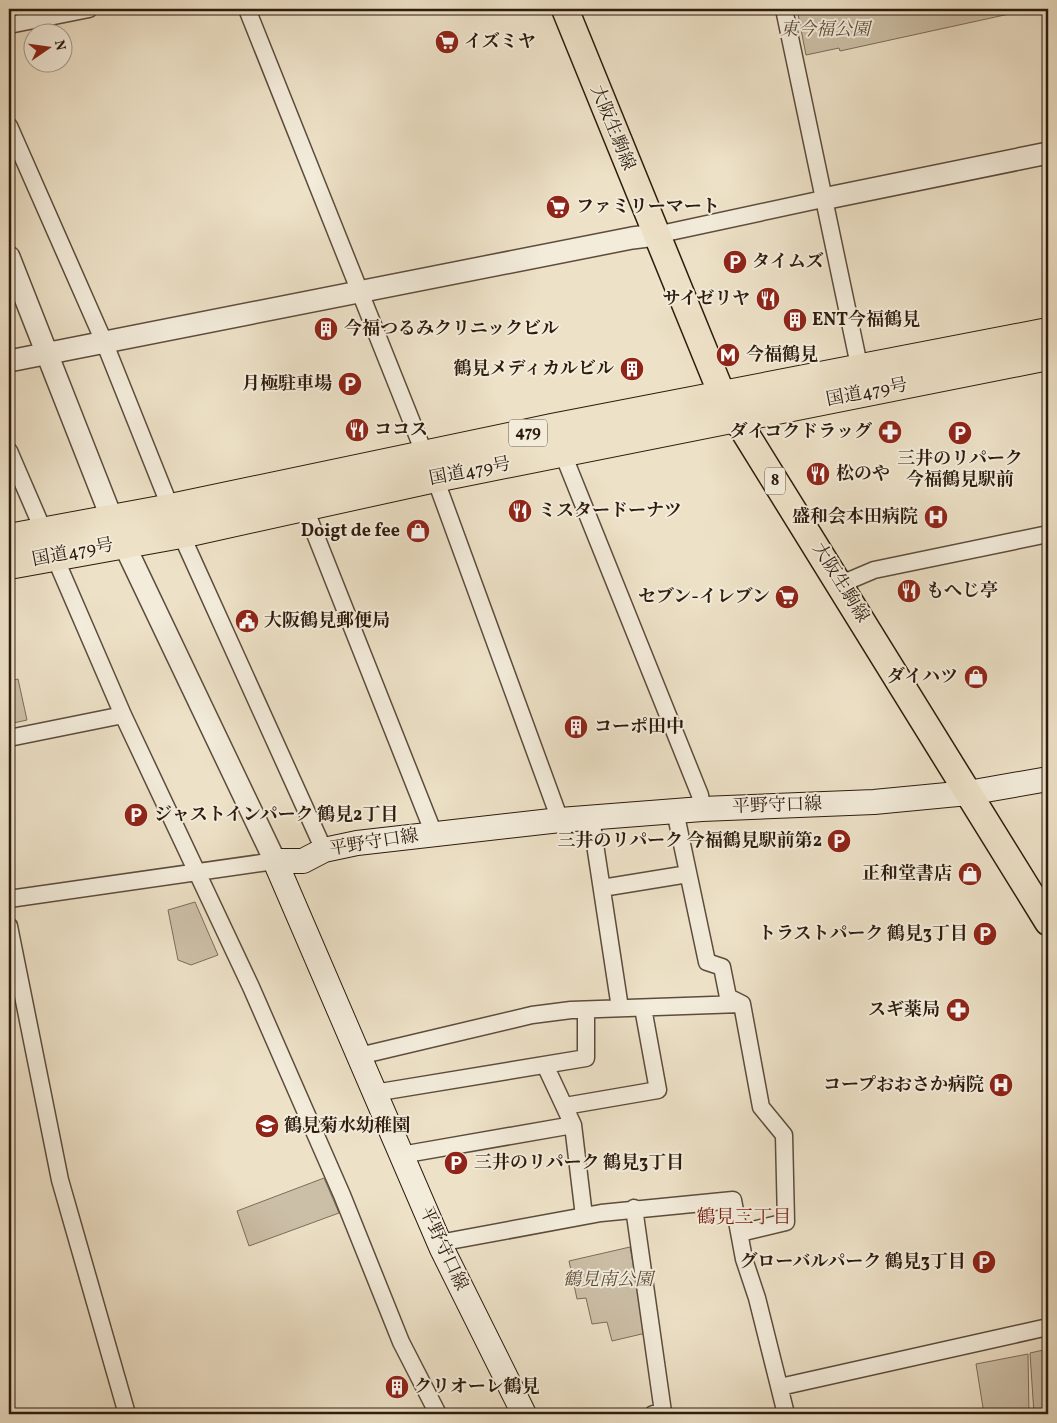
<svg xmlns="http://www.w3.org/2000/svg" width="1057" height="1423" font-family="Vollkorn,'Noto Serif JP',serif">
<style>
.green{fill:#ccbfa7;stroke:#7c6d5a}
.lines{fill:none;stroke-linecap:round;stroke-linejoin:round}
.minor-casing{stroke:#5d4c3c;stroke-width:19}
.tertiary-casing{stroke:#5d4c3c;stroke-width:24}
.secondary-casing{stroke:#2d1b0d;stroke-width:26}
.primary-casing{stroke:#2d1b0d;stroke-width:29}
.trunk-casing{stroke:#2d1b0d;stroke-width:30}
.minor{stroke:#f3ecdb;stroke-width:16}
.tertiary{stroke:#f3ecdb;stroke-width:21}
.secondary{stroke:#f3ecdb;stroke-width:24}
.primary{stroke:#ede1c7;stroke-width:26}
.trunk{stroke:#ede1c7;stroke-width:28}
.labels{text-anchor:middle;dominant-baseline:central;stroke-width:4;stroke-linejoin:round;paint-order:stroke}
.shield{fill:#f3ecdb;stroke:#685a4b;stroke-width:1}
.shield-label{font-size:16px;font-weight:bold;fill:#2d1b0d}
.park-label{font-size:18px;font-style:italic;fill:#5d4c3b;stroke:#f3ecdb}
.poi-label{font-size:18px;font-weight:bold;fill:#2d1b0d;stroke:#f3ecdb;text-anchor:start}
.street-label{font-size:18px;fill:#2d1b0d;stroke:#f3ecdb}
.neighbourhood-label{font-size:19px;fill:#7a1f14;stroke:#f3ecdb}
</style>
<rect width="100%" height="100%" fill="#ede1c7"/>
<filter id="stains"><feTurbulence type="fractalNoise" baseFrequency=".004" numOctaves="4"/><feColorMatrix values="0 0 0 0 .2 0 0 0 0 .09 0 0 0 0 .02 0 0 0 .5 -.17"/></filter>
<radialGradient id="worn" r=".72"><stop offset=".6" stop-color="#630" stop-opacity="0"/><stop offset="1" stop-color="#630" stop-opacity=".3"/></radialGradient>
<path class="green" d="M797,9H1032L840,51L839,48L806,55Z
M18,679L27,720L9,724V681Z
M195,902L218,955L191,965L178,960L168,910Z
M324,1178L339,1213L249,1246L237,1211Z
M630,1247L646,1333L612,1341L607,1322L592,1324L586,1298L577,1299L569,1261Z
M1048,1349V1414H1034L1030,1353Z
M1028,1354L1029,1414H984L976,1364Z"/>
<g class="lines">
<g class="minor-casing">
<path id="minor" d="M247,9L425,455
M784,9L860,370
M9,25L89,9
M9,126L105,344L181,534L324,850
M656,235L823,199
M9,451L123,715L251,987L342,1195L401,1342L438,1414
M563,454L700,795L702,809
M435,478L560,820
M304,506L434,834
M841,584L874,570L1048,534
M9,738L123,715
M675,811L707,962L722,967L728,997L742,1004L761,1107L784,1135L786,1222L740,1233
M591,818L620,1008
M602,888L688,874
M9,899L275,861
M9,926L60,1180L127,1414
M359,1056L532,1015L571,1010L741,1004
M545,1065L573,1125L584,1216
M374,1093L586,1058V1010
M565,1106L658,1090L643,1008
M401,1155L573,1125
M634,1208L663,1412L653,1414
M439,1243L601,1213L733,1200L744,1259L757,1298L786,1414
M780,1387L1048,1327"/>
</g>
<g class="tertiary-casing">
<path id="tertiary" d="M823,199L1048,153
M9,257L112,519L275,861
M9,361L632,238L656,235"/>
</g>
<g class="secondary-casing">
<path id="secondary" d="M524,1414L442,1249L275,861H303L324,850L357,843L560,820L702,809L874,802L968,793L1048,779"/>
</g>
<g class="primary-casing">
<path id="primary" d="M565,9L723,397L1048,922"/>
</g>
<g class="trunk-casing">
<path id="trunk" d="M9,538L171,508L552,428L1048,332
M9,565L181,534L435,478L1048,356"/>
</g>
<use href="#minor" class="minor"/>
<use href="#tertiary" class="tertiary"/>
<use href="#secondary" class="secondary"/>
<use href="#primary" class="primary"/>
<use href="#trunk" class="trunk"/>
</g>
<defs>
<g id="supermarket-disc" transform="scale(1.25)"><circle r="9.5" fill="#8f2418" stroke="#f3ecdb"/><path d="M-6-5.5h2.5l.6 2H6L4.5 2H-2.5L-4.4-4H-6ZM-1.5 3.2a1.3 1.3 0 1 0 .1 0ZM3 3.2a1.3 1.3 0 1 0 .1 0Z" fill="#fff"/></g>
<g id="parking-disc" transform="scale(1.25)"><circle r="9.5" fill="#8f2418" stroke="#f3ecdb"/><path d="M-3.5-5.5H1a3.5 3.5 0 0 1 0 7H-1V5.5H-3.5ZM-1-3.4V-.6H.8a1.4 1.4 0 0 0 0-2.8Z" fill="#fff"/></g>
<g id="restaurant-disc" transform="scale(1.25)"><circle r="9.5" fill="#8f2418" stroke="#f3ecdb"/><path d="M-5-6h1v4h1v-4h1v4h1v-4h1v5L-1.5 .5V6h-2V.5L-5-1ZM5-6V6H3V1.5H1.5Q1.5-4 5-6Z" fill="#fff"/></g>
<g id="building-disc" transform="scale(1.25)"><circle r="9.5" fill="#8f2418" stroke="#f3ecdb"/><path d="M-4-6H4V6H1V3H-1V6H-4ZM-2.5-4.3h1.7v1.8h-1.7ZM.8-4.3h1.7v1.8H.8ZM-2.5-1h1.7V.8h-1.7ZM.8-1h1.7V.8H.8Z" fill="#fff"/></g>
<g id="metro-disc" transform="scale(1.25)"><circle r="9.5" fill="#8f2418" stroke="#f3ecdb"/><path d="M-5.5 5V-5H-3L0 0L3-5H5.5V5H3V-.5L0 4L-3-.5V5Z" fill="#fff"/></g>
<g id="pharmacy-disc" transform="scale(1.25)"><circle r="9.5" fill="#8f2418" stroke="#f3ecdb"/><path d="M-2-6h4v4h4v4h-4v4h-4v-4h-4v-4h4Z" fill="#fff"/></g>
<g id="hospital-disc" transform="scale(1.25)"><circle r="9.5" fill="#8f2418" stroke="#f3ecdb"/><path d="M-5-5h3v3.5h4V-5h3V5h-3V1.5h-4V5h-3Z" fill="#fff"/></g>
<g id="shop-disc" transform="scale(1.25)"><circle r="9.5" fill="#8f2418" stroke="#f3ecdb"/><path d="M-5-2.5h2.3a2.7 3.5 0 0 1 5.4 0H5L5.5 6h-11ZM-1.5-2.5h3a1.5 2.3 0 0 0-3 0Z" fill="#fff"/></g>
<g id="civic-disc" transform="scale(1.25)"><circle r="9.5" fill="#8f2418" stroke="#f3ecdb"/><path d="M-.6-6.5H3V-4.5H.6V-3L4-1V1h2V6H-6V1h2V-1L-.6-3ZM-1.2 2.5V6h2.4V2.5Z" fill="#fff"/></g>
<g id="school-disc" transform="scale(1.25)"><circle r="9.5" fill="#8f2418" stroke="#f3ecdb"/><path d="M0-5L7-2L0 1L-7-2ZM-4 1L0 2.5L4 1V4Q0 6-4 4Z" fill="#fff"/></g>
</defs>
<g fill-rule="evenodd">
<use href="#supermarket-disc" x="447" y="42"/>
<use href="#supermarket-disc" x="558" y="207"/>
<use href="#parking-disc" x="735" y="262"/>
<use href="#restaurant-disc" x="768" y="299"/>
<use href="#building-disc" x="795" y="320"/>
<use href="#building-disc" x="326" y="329"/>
<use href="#metro-disc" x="728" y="355"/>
<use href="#building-disc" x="632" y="369"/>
<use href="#parking-disc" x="350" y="384"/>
<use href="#restaurant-disc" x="357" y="430"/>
<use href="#pharmacy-disc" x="890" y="432"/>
<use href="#parking-disc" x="960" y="433"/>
<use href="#restaurant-disc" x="818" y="474"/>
<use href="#restaurant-disc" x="520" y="511"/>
<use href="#hospital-disc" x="936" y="517"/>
<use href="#shop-disc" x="418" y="531"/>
<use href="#restaurant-disc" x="909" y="591"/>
<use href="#supermarket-disc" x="787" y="597"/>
<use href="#civic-disc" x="247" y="621"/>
<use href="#shop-disc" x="976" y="677"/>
<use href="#building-disc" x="576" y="727"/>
<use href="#parking-disc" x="136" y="815"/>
<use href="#parking-disc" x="839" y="841"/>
<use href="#shop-disc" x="970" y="874"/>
<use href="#parking-disc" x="985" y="934"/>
<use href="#pharmacy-disc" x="958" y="1010"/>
<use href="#hospital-disc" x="1001" y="1085"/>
<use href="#school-disc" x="267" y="1126"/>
<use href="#parking-disc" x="456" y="1163"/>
<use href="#parking-disc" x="984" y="1262"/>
<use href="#building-disc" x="397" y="1387"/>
</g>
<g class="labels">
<g class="shield">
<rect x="509" y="419.5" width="38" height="27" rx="4"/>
<rect x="765" y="467.5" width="20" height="27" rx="4"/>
</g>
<g class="shield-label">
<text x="528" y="433">479</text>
<text x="775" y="481">8</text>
</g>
<g class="park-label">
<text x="825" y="30">東今福公園</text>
<text x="608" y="1280">鶴見南公園</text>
</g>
<g class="poi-label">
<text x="464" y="42">イズミヤ</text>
<text x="576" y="207">ファミリーマート</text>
<text x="752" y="262">タイムズ</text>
<text x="750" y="299" text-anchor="end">サイゼリヤ</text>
<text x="812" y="320">ENT今福鶴見</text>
<text x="344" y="329">今福つるみクリニックビル</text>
<text x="746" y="355">今福鶴見</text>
<text x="614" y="369" text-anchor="end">鶴見メディカルビル</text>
<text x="332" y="384" text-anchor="end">月極駐車場</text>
<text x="374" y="430">ココス</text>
<text x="872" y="432" text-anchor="end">ダイコクドラッグ</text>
<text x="960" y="459" text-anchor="middle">三井のリパーク<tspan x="960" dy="21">今福鶴見駅前</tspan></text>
<text x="836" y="474">松のや</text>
<text x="538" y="511">ミスタードーナツ</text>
<text x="918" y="517" text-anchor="end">盛和会本田病院</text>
<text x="400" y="531" text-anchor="end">Doigt de fee</text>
<text x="926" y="591">もへじ亭</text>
<text x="770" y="597" text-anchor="end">セブン-イレブン</text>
<text x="264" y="621">大阪鶴見郵便局</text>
<text x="958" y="677" text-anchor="end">ダイハツ</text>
<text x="594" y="727">コーポ田中</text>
<text x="154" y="815">ジャストインパーク 鶴見2丁目</text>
<text x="822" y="841" text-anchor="end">三井のリパーク 今福鶴見駅前第2</text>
<text x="952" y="874" text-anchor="end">正和堂書店</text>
<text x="968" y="934" text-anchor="end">トラストパーク 鶴見3丁目</text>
<text x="940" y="1010" text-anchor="end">スギ薬局</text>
<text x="984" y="1085" text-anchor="end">コープおおさか病院</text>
<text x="284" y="1126">鶴見菊水幼稚園</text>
<text x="474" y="1163">三井のリパーク 鶴見3丁目</text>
<text x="966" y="1262" text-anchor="end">グローバルパーク 鶴見3丁目</text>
<text x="414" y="1387">クリオーレ鶴見</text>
</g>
<g class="street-label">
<text transform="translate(612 128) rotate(68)">大阪生駒線</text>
<text transform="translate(867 393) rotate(-11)">国道479号</text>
<text transform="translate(470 472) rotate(-11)">国道479号</text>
<text transform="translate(73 553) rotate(-11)">国道479号</text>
<text transform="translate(840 583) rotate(58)">大阪生駒線</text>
<text transform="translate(777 806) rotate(-2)">平野守口線</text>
<text transform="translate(374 843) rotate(-9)">平野守口線</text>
<text transform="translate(443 1249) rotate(65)">平野守口線</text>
</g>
<g class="neighbourhood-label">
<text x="744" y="1218">鶴見三丁目</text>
</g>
</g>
<rect width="1057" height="1423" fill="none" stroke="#ede1c7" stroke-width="30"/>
<rect x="10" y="10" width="1037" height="1403" fill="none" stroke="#2d1b0d" stroke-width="2.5"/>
<rect x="15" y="15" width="1027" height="1393" fill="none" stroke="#2d1b0d"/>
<g transform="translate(48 48) rotate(77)"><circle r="24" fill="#f3ecdb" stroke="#a49889"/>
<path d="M0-4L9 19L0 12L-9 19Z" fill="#8f2418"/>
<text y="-8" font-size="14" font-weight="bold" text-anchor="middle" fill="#2d1b0d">N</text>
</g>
<rect width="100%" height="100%" filter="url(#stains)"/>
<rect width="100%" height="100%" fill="url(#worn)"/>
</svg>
